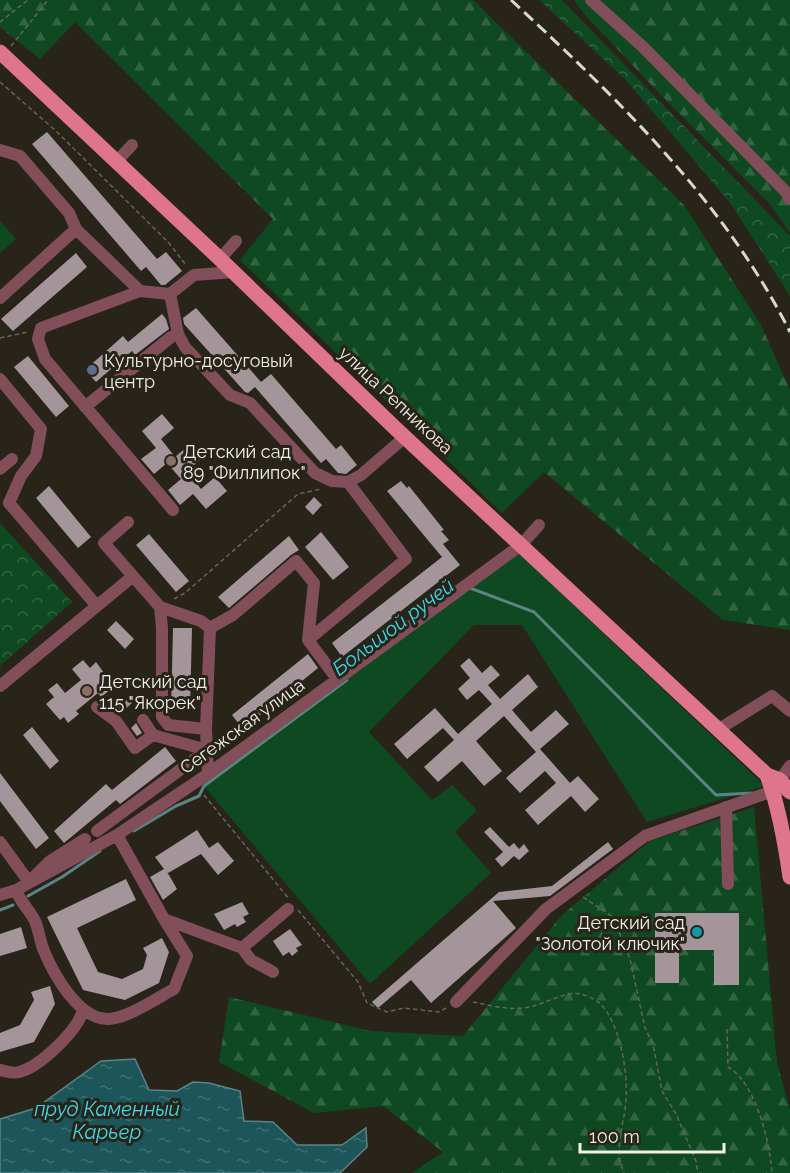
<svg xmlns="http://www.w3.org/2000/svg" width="790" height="1173" font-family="Raleway,sans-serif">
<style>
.green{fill:#0e4921}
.forest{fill:url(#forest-firs)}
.park{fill:url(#park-crowns)}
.water{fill:url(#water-ripples);stroke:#5c8485;stroke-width:1.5}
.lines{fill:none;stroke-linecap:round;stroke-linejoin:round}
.stream{stroke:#5c8485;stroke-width:3}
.building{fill:#a4959b}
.path{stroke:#68645b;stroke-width:1.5;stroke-dasharray:4.5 3;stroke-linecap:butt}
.minor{stroke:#824e59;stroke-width:12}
.major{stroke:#df748d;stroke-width:15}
.rail{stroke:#dad7cf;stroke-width:3;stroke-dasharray:12 6;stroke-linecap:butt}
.service-dot{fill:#5c6f8a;stroke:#282419;stroke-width:2}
.education-dot{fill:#8d6e63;stroke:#282419;stroke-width:2}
.culture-dot{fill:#0f9aa8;stroke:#282419;stroke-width:2}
.labels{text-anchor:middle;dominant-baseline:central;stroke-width:6;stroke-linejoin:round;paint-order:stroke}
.poi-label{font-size:18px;fill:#f2efe8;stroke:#282419;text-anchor:start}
.street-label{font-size:18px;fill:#f2efe8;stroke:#282419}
.water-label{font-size:20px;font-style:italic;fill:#3bdcea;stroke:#282419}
</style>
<defs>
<pattern id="forest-firs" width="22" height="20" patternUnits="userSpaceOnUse" patternTransform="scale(1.5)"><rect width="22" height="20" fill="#0e4921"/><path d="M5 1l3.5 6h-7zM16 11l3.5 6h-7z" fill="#326441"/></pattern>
<pattern id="park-crowns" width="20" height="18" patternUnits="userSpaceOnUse" patternTransform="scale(1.5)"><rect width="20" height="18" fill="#0e4921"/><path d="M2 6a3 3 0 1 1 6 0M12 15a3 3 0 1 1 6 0" fill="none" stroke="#326441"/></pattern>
<pattern id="water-ripples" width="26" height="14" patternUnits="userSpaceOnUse" patternTransform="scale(1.5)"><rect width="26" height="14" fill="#1c565b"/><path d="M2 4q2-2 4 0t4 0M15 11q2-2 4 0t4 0" fill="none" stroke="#3d6f73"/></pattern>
</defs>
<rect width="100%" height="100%" fill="#282419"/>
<path class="green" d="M0,221L16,239L0,253Z
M518,552L765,786L647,822L522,625H474L369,732L432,800L452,785L477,810L455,832L491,873L370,984L204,786Z"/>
<path class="forest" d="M0,0H473L684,205L761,325L790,390V630L723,620L544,472L502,513L240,260L273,219L75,22L40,59L0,27Z
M574,0H790V233L769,203L659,93L585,15Z
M754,807L777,1063L790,1110V1173H412L443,1152L383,1106L314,1113L219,1062L229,997L371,1031L463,1036L562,915L650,841Z"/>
<path class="park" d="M539,0H562L790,236V296L731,204L625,79Z
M0,523L72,602L0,666Z"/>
<path class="water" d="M135,1059L149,1090L177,1091L193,1082L209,1083L240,1091L244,1121L273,1122L297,1145H342L366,1128L367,1147L340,1173H0V1119L36,1108L101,1061Z"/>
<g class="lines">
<path class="stream" d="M470,588L534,612L716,795L752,793
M134,831L176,806L199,796L204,786L347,680
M28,896L62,877L100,851
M0,910L13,905"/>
</g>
<path class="building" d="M47,132L157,259L166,252L182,271L165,285H161L146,267L141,271L32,144Z
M76,253L87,267L13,331L1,319Z
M196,308L261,382L271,374L336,449L341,445L357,465L346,474L338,473L326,459L321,463L255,387L248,393L245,392L184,324L183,318Z
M162,314L166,319L169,329L135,355L132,351L96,382L85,370L123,336L128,342Z
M28,356L69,406L56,417L14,367Z
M162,414L174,428L161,439L175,457L188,446L200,460L187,471L201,489L215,477L227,491L206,509L193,494L180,505L168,490L181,479L167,463L154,474L141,459L156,448L142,431Z
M401,481L407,488L409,486L444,530L441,531L449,540L443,544L460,565L342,657L332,643L442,557L387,491Z
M49,486L91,537L78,548L36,498Z
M314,497L322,505L313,515L305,507Z
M321,532L349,567L333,580L305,547Z
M149,534L189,581L176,592L136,545Z
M289,536L299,550L291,555L229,608L218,597Z
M116,621L134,639L125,649L107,630Z
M173,628H192L190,710H171Z
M308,654L318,668L243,729L232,715Z
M469,658L482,673L491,665L500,675L488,685L500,699L528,674L538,687L512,710L531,732L556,710L569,724L540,749L570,783L578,776L599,799L585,812L571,796L538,825L525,810L556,783L545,771L520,793L506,778L536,752L504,716L476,741L502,771L484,786L462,761L438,782L424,767L454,740L443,728L407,759L394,744L435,708L458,734L492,704L479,690L467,700L458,689L470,678L460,666Z
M83,660L90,668L96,662L114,687L101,697L98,693L76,711L79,714L68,723L64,717L60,720L46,704L54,697L48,690L57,683L65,693L81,680L72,669Z
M131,697L134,701L120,714L114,709Z
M136,723L142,733L137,736L131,728Z
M32,727L59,761L50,769L23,735Z
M165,747L176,761L120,804L116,800L64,843L54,831L106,784L112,790Z
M0,773L49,838L36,849L0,801Z
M490,827L509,847L514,843L519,849L524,844L529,851L519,860L514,856L502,867L495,859L503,852L484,832Z
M197,830L209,848L218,842L234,861L218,875L201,854L168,873L166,870L177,889L163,900L150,877L164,869L155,857Z
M608,842L613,849L550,896L493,901L516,928L431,1003L411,980L378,1008L372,1002L499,892L552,886Z
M126,879L136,900L77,928L98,972L122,979L143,969L147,955L143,948L162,938L169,952L159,983L125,1000L83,990L47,917Z
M242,902L249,914L243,917L246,922L237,927L235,924L224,930L214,914Z
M655,913H739V985H714V950H679V983H655Z
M21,927L27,948L0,956V934Z
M290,929L302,945L296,948L298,951L292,956L289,952L283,956L273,941Z
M50,986L55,1004L34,1042L0,1052V1033L20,1025L34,1000L31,992Z"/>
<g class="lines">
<path class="path" d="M0,22L28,0
M11,46L48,0
M0,82L56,131L168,242L186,265
M0,338L28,332
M174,599L185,593L298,494L321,489
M204,795L289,899
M583,897L613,917L630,959L645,1028L653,1044L662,1091L676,1114L696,1161L698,1173
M298,910L358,982L367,1003L387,1012L404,1008L439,1012L446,1008
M473,1002C489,1005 506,1010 523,1008C539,1007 567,990 581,994C589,996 599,1001 604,1008C621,1030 628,1073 626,1101C624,1126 613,1148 624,1173
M727,1029L728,1067C756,1083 770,1143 772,1173"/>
<path class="minor" d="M591,0L643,47L786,192L790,199
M0,150L20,156L69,213L76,229L140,291
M116,162L132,145
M220,259L236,241
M170,294L178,334L185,347L230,395L250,403L315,473L332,481L348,482L361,475L405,437
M0,298L76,229
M0,379L41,429L36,456L21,476L9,503L96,605
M85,407L171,337L178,334
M0,469L12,459
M173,510L45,359L38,339L41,328L140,291L170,294L194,275L234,272
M128,522L104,543L160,607L201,621L210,628L206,729L208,774
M160,607L162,628V717L168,725L206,729
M210,628L233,615L296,561L314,583L308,640
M337,679L308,640L406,559L348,482
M0,686L132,577
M97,707L116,721L135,748L153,735L207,750
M143,720L153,735
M719,729L772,696L790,711
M780,780L790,766
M726,807L728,884
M97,831L207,750
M0,842L29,882L50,861L85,839
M16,890C20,902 29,909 35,921C39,930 40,942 44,951C54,975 78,1018 107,1019C127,1019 157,998 174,989L187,956L164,919L117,835
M0,895L16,890L117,835L208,774L521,545L539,525
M164,919L242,948L251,960L273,972
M242,948L288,909
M456,1002L546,909L645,836L773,791L781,790
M0,1070C5,1071 14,1074 19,1072C40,1067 78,1030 83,1010"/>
<path class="major" d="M0,52L220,259L394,427L767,775L780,780L790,792
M767,775C779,807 785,842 790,877"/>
<path class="rail" d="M511,0C617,98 724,201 790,332"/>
</g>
<circle class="service-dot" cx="92" cy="370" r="6"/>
<g class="education-dot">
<circle cx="171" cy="461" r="6"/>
<circle cx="87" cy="691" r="6"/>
</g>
<circle class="culture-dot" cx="697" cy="932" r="6"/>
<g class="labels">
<g class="poi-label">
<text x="104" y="360">Культурно-досуговый<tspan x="104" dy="21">центр</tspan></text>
<text x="183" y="451">Детский сад<tspan x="183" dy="21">89 "Филлипок"</tspan></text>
<text x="99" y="681">Детский сад<tspan x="99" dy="21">115 "Якорек"</tspan></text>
<text x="685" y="922" text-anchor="end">Детский сад<tspan x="685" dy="21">"Золотой ключик"</tspan></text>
</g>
<g class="street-label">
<text transform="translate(396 400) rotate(43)">улица Репникова</text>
<text transform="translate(242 726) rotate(-36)">Сегежская улица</text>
</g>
<g class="water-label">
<text transform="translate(393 627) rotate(-37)">Большой ручей</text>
<text x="107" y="1109">пруд Каменный<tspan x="107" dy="23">Карьер</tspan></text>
</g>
</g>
<path d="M580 1143v9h144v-9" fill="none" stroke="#f2efe8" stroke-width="3"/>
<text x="589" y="1143" font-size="18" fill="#f2efe8" stroke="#282419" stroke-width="4.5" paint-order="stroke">100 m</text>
</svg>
